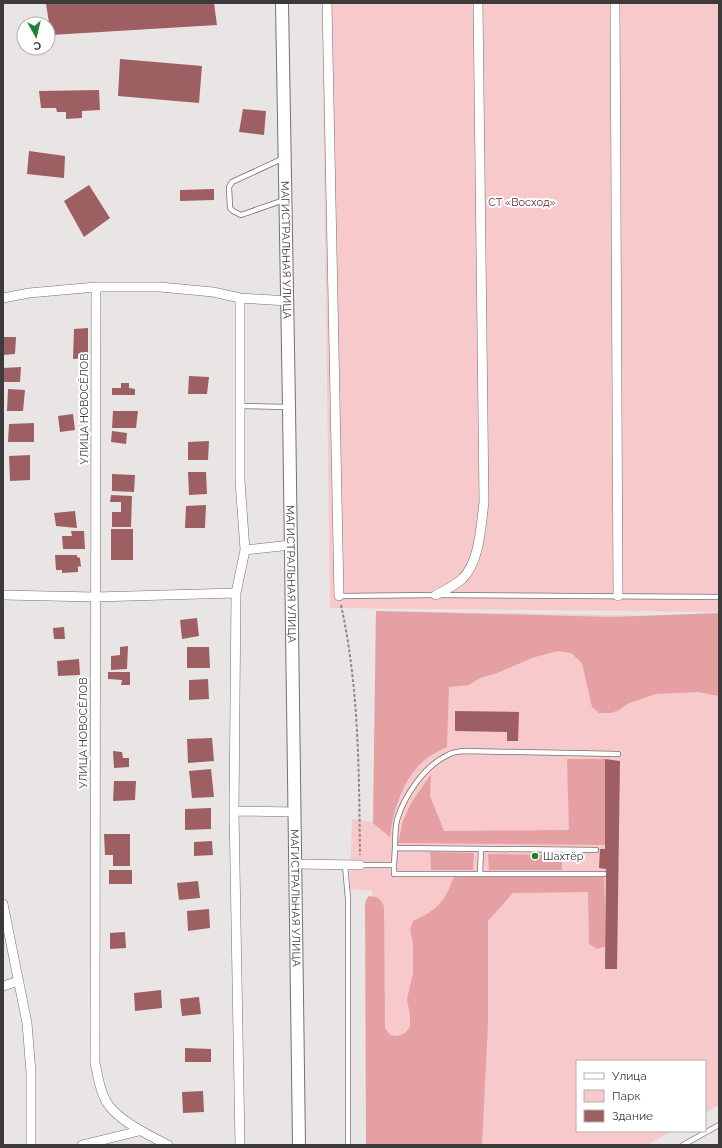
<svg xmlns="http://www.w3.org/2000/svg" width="722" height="1148" font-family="Raleway,sans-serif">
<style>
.green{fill:#f7c9cb}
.forest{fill:#e5a0a3}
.building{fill:#9e5f63}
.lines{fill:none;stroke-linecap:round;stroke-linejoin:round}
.lane-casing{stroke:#757070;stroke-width:6}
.street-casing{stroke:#757070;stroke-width:10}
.secondary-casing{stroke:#757070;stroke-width:14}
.path{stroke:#8b8888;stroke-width:2;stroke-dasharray:3 2;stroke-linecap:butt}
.lane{stroke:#fff;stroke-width:4.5}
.street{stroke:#fff;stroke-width:9}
.secondary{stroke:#fff;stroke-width:12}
.poi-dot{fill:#1a8135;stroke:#fff;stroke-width:1.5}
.labels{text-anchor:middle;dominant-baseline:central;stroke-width:4;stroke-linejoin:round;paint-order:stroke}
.park-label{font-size:11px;fill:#6e1e2a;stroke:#fff}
.street-label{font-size:11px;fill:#3c3a3a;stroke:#fff}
.poi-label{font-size:11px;fill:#3c3a3a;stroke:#fff;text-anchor:start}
</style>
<rect width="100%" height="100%" fill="#eae5e5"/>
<path class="green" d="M322,3H719V612L330,608Z
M376,611L719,617V1105L705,1113V1061H577V1131H672L647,1145H373L372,891L350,889L352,819L373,822Z"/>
<path class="forest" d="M376,611L612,617L719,613V696L698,692L656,694L629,703L619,710L611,713H599L592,707L582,663L571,653L558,651L535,657L497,673L480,678L469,685L449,687L447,747C442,750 436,752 430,756C405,772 393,809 390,837L373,823Z
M567,759H605V845L398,843L403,821L411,803L431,774L430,796L444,831L569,830Z
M430,852L474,853L473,870H431Z
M488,854L562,855V870H489Z
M455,874H604L606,946L597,949L589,944L588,892L513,893L488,921V1022L482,1145H366L365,906L366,900L369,896C378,897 380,898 384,906L385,1028L390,1035L398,1036L405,1033L410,1027V1016L407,999L413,974V944L410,930L413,921C441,908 444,902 455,874Z"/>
<path class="building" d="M70,3H214L217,25L51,35L46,4Z
M120,59L202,66L199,103L118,96Z
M99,90L100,110L82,111V118L66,119V112H57L56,108H41L39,91Z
M243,109L266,111L264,135L239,132Z
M29,151L65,156L64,178L27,174Z
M89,185L110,218L84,237L64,201Z
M214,189V200L180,201V190Z
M88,328V358L73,359L74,329Z
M3,337H16L15,354L3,355Z
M21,367L20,382H3V368Z
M189,376L209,377L207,394H188Z
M121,383H129V388L135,389V395H112V388H121Z
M8,389L25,390L23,411H7Z
M113,411H138L136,428H112Z
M73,414L75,430L60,432L58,416Z
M34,423V442H8L9,424Z
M112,431L127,433L126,444L111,442Z
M209,441L208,460H188V442Z
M30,455V480L10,481L9,456Z
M188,472H206L207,494L189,495Z
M112,474L135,475L134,492L112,491Z
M111,495L132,496L131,527H112V512H121V502H110Z
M206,505L205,528H185L186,506Z
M75,511L77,528L56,526L54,513Z
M111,529H133V560H111Z
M71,531H84L85,549H63L62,536H72Z
M55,555H77V557L80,558L81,567L78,566V572L62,573V570H56Z
M197,618L199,636L182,639L180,620Z
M64,627L65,639H54L53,628Z
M128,646L127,669L111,670V656L120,655V647Z
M187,647H209L210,668H187Z
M79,659L80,675L58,676L57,661Z
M108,672H130V685H121L122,680L108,679Z
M208,679L209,699L189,700V680Z
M455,711L519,712L518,741H507V732L455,731Z
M212,738L214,761L188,763L187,739Z
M113,751L122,752L123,758H129V767L114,768Z
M605,759L620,761L617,969H605L606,869L599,868L600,849H605Z
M211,769L214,797L192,798L189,771Z
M114,781H136L135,800L113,801Z
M211,808V829L185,830V809Z
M104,834H130V866H113V855H105Z
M212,841L213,855L194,856V842Z
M109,870H132V884H109Z
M198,881L200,898L179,900L177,883Z
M209,909L210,928L188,931L187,911Z
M125,932L126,948L110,949V933Z
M161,990L162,1008L135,1011L134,993Z
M199,997L201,1014L182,1016L180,999Z
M185,1048L211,1049V1062H185Z
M203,1091L204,1112L183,1113L182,1092Z"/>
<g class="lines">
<g class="lane-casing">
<path id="lane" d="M284,158L232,182L229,187L230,208L233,211L241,215L284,200
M240,406L288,407
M339,596L436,595L719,597
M395,848C395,839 395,829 397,820C404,796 425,765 448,755C452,752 458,752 463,751L618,754
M345,865L348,899V1145
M360,865H394V874H604
M394,865L395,848L596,850
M480,874L481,849
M683,1145L719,1125"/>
</g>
<g class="street-casing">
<path id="street" d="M327,3L339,596
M615,3L618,596
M96,287L95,1063C98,1075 99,1088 105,1099C113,1118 150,1136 168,1145
M3,298L29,293L96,287H160L213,292L240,298L288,301
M240,298V481L245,550L236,593L234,811L240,1145
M245,550L291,545
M3,595L95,597L236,593
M436,595C445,590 454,586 462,579C480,562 481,525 484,502L478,3
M234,811L295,812
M295,864L360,865
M3,904L27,1023L31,1073V1145
M3,986L19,981
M82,1145L139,1131"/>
</g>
<g class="secondary-casing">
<g id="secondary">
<path id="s1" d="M282,3L289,407L299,1145"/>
</g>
</g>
<path class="path" d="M341,605C359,687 359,771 360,855"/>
<use href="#lane" class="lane"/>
<use href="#street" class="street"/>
<use href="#secondary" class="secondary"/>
</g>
<circle class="poi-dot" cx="535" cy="856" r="4"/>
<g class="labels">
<g class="park-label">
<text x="522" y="202">СТ «Восход»</text>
</g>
<g class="street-label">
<text stroke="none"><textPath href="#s1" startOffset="247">МАГИСТРАЛЬНАЯ УЛИЦА</textPath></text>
<text transform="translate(84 409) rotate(-90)">УЛИЦА НОВОСЁЛОВ</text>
<text stroke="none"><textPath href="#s1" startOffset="571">МАГИСТРАЛЬНАЯ УЛИЦА</textPath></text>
<text transform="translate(83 733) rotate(-90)">УЛИЦА НОВОСЁЛОВ</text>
<text stroke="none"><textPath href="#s1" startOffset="895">МАГИСТРАЛЬНАЯ УЛИЦА</textPath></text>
</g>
<g class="poi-label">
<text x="543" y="856">Шахтёр</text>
</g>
</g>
<rect width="722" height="1148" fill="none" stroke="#3c3a3a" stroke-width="8"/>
<rect x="576" y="1060" width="130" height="72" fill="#ffffff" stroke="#b1b0b0"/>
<rect x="584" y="1073" width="20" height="6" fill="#ffffff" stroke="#b1b0b0"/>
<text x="612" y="1080" font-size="12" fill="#3c3a3a">Улица</text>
<rect x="584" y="1090" width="20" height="12" fill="#f7c9cb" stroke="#b1b0b0"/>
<text x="612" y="1100" font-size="12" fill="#3c3a3a">Парк</text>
<rect x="584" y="1110" width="20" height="12" fill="#9e5f63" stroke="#b1b0b0"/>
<text x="612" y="1120" font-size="12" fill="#3c3a3a">Здание</text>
<g transform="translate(36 36) rotate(172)"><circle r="19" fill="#ffffff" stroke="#b1b0b0"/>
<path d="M0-3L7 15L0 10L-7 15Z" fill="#1a8135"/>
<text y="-6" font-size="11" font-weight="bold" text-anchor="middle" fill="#3c3a3a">С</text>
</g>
</svg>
